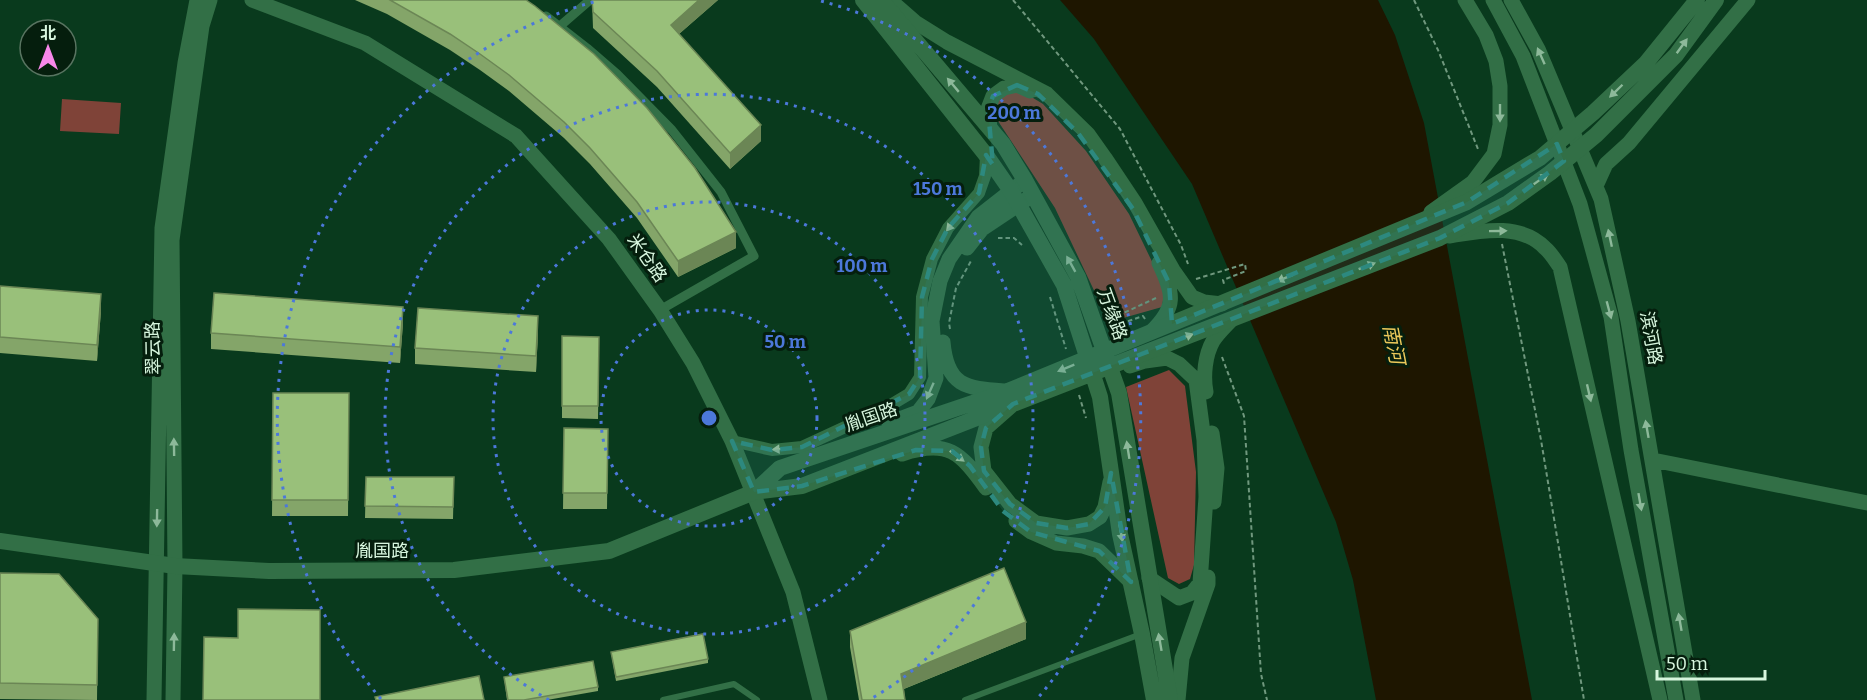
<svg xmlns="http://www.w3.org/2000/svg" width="1867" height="700" font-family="Bitter,'Noto Sans SC',serif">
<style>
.green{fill:#7f4338}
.water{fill:#1e1600}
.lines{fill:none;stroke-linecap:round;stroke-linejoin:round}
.path{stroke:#70987e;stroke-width:2;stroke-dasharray:4.5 3;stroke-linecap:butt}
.service{stroke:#326f46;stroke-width:6}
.pedestrian{stroke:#326f46;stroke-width:9}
.minor{stroke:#326f46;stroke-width:12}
.tertiary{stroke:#326f46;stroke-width:15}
.secondary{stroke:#326f46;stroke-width:16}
.wall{fill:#84a569}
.shaded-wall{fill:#6b8655}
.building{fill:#99c07a;stroke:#6b8655;stroke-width:1.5}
.oneway{fill:#8db99a}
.marked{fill:#2d897f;fill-opacity:0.2;stroke:#2d897f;stroke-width:4.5;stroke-dasharray:12 8;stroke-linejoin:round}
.ring{fill:none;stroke:#4c78da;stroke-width:3;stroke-dasharray:3 6}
.labels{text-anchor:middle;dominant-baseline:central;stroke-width:6;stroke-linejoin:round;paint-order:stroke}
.street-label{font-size:18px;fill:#d7f6de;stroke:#051e0d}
.water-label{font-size:20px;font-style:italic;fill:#ecc95b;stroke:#051e0d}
.centre{fill:#4c78da;stroke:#051e0d;stroke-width:3}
.ring-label{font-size:18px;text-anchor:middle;font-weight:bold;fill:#4c78da;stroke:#051e0d;stroke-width:6;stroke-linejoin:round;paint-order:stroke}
</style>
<rect width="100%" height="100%" fill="#093a1d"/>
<path class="green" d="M1020,90L1043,104L1086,151L1129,214L1159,276L1164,294L1162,307L1109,322L1055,208L998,121L995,105L1004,94Z
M62,99L121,103L119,134L60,131Z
M1169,370L1185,386L1196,472L1194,565L1190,579L1179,584L1168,578L1126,387Z"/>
<path class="water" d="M1060,0H1378L1395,35L1424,123L1532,700H1376L1353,580L1336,522L1192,184L1094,39Z"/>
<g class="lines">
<path class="path" d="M1013,0L1120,129L1181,245L1188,264
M1414,0L1438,50L1478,149
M998,238H1014L1022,245
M1502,244L1541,440L1584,700
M1196,279L1245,264L1246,271L1223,280L1224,284
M1050,297L1066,349
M1145,319L1143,316L1120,324L1117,316L1156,298
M950,329L949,323L956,288L971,261
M1222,357L1244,416L1261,674L1267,700
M1079,395L1086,418"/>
<path class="service" d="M663,700L734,684L757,700
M965,700L1141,634"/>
<path class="pedestrian" d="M546,16L587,48L617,74L672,130L721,192L754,256L660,310
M560,26L590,0"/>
<path class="minor" d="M732,441L772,450L802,447L884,409L909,394L920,377L922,297L932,259L948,228L979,193L985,176L986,155"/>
<path class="tertiary" d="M252,0L365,43L516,136L609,239L660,310L693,363L732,441L793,592L820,700
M890,0L915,22L947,42L1047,94L1088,134L1105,158L1135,203L1173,270L1192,297L1204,302L1222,304
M1493,0L1523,56L1580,204L1611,317L1631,450L1676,700
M1511,0L1538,49L1601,199L1628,321L1693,700
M990,128L988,109L993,96L1004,88L1017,85L1030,91
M1596,186L1606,164L1629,143L1748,0
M1431,212L1473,182L1494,154L1500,125V86L1496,61L1486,35L1465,0
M1449,236C1480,231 1520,222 1545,248C1551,253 1555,260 1560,267L1660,700
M967,248L982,229L1027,199
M1151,332C1177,307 1174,294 1159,263
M943,342C947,387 966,388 1005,391
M1130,366L1145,361L1167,358L1179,364L1196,380L1204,440L1206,497L1200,583L1192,593L1179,598L1149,578
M1206,392C1203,376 1205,355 1213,341C1218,333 1226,326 1232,319
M1011,406L986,428L981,447L984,471L1010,504L1036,523L1067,528L1089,524L1100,517L1105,507L1110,482
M889,423L918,412L928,399L936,378L932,321L940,281L949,259L978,217L1025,180
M1212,433L1217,468L1214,502
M902,454C948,439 960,452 986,488
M1653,460L1867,503
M1016,521L1031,532L1056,543L1083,546L1099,551L1131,582
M154,700L162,228L185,63L197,0
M173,700L175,566L172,240L202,26L210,0
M1178,700L1182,658L1208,584V577"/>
<path class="secondary" d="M863,0L986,155L1011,191L1064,285L1100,397L1120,534L1142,634L1154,700
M881,0L1003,144L1025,180L1078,277L1119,393L1170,700
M754,492L780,468L1008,391L1467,202L1540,158L1593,113L1646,63L1697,0
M0,541L175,566L269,571L454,570L609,551L754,492L802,486L1440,238L1508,203L1550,173L1596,135L1676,55L1716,0"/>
</g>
<path class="wall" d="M355,0H526L736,248L678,277L637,218L590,164L564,138L509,91L480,70L450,50L387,14Z
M592,0H718L679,34L761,141L730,169L657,87L593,28Z
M0,286L101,311L97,361L0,353Z
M403,323L400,363L211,349V333Z
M538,333L536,372L415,364V348Z
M562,336L599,337L598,419L562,418Z
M273,393H349L348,516H272Z
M564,428L608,429L607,509H563Z
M366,477H454L453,519L365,518Z
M0,573L98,619L97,700L0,699Z
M850,631L1026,639L904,689L905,700H859L850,647Z
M611,652L708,659V663L616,681Z
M504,677L598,687V691L547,700H507Z"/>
<path class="shaded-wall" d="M699,0H718L671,41V25Z
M761,125V141L730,169V153Z
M736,232V248L678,277V261Z
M101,294V311L97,361V345Z
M403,307V323L400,363V347Z
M538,316V333L536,372V356Z
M1026,622V639L901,690V674Z"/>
<path class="building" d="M390,0H526L535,6L594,54L647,108L695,168L736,232L678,261L637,202L590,148L564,122L509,75L480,54L450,34Z
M592,0H699L671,25L761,125L730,153L657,71L593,12Z
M0,286L101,294L97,345L0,337Z
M214,293L403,307L400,347L211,333Z
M418,308L538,316L536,356L415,348Z
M562,336L599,337L598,406H562Z
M273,393H349L348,500H272Z
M564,428L608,429L607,493H563Z
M366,477H454L453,507L365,506Z
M1004,568L1026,622L901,674L905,700H862L850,631Z
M0,573L59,574L98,619L97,685L0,683Z
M238,609L320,610V700H203L204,637L238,638Z
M703,634L708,659L616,677L611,652Z
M593,661L598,687L524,700H508L504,677Z
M479,676L484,700H376L375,697Z"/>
<defs><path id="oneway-solid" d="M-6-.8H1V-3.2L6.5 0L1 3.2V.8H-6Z" transform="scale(1.5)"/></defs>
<g class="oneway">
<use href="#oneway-solid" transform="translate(1682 46) rotate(-54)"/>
<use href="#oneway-solid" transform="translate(1541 56) rotate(-114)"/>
<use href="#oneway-solid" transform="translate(953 85) rotate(-130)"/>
<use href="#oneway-solid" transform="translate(1616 91) rotate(136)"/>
<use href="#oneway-solid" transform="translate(1500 113) rotate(90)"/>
<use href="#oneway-solid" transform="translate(1541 179) rotate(-35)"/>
<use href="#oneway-solid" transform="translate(952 224) rotate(128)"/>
<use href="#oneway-solid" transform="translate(1498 231) rotate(-1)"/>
<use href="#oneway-solid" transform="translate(1610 238) rotate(-102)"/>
<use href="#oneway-solid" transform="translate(1071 264) rotate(-119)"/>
<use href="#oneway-solid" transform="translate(1367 266) rotate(-21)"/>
<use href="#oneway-solid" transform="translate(1285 278) rotate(158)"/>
<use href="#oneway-solid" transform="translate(1609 310) rotate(75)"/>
<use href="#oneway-solid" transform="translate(1185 337) rotate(-21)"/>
<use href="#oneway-solid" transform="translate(1066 368) rotate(158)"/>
<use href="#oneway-solid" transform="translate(930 391) rotate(114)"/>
<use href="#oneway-solid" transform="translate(1589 393) rotate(77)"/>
<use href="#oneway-solid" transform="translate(1647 429) rotate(-100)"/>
<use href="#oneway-solid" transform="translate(174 447) rotate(-91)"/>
<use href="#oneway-solid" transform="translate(781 449) rotate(176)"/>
<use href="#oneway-solid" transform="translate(1128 450) rotate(-99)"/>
<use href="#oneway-solid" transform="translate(957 456) rotate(36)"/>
<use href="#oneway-solid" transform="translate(1640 502) rotate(80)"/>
<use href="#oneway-solid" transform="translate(157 518) rotate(91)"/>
<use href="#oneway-solid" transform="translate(1121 533) rotate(80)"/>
<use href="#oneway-solid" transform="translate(1680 622) rotate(-100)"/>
<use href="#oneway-solid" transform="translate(174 642) rotate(-89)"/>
<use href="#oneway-solid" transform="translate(1160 642) rotate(-100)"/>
</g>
<path class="marked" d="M1017,85L1038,94L1078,133L1133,209L1169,283L1172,324L1467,202L1557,144L1564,161L1508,203L1440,238L1013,404L986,428L981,447L984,471L1010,504L1036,523L1067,528L1089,524L1105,507L1111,473L1131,582L1099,551L1031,532L1003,511L970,466L952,451L916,450L802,486L754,492L732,441L772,450L802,447L909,394L920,377L922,297L932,259L948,228L979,193L986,155L993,165L988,109L993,96Z"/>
<g class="ring">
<circle cx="709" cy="418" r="108"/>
<circle cx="709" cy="418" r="216"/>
<path d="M549 700A324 324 0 1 1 869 700"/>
<path d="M381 699A432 432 0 0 1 597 1M821 1A432 432 0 0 1 1037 699"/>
</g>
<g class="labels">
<g class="street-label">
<text transform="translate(647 258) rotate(55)">米仓路</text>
<text transform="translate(1112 314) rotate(70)">万缘路</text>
<text transform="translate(1651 338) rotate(80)">滨河路</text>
<text transform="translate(153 348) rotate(-91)">翠云路</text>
<text transform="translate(871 417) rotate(-19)">胤国路</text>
<text x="382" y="551">胤国路</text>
</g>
<g class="water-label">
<text transform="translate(1394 344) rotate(79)">南河</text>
</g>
</g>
<circle cx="709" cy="418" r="9" class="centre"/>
<g class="ring-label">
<text x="1014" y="119">200 m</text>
<text x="938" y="195">150 m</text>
<text x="862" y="272">100 m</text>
<text x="785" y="348">50 m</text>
</g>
<g transform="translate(48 48)"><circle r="28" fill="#051e0d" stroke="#597461" stroke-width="1.5"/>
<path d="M0-4.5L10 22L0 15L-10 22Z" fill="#f888ea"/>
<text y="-9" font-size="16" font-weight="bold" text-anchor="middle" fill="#d7f6de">北</text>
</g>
<path d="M1657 670v9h108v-9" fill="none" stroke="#d7f6de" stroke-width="3"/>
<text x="1666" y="670" font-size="18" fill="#d7f6de" stroke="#051e0d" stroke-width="4.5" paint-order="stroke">50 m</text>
</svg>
